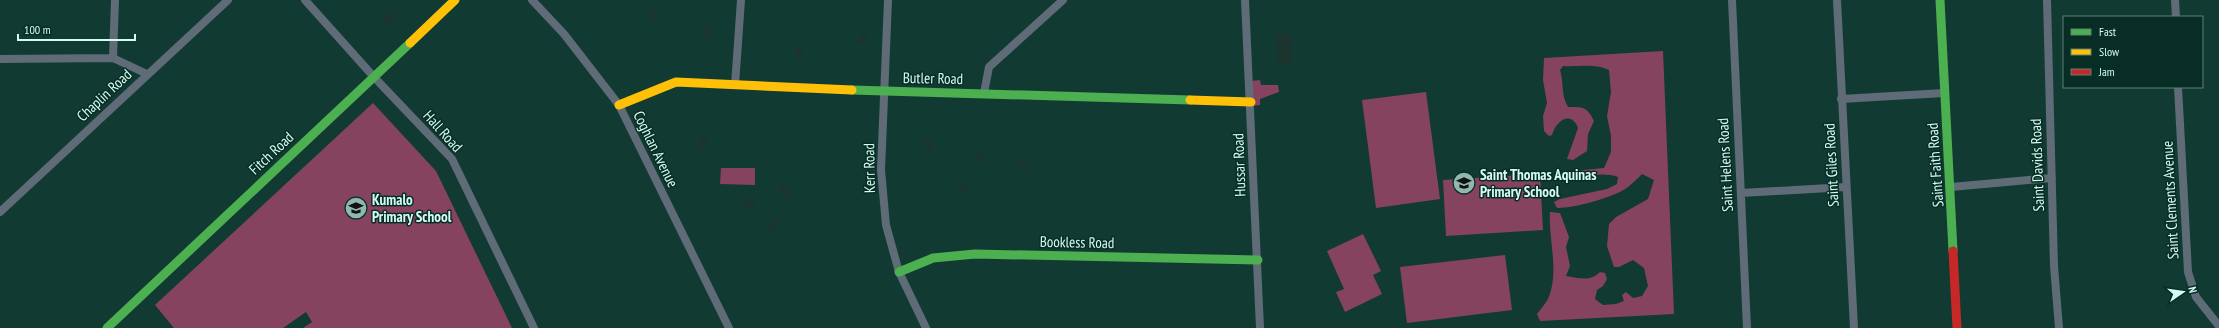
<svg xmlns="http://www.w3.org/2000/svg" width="2219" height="328" font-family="'PT Sans Narrow',sans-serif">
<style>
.green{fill:#864360}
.water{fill:#1b352e}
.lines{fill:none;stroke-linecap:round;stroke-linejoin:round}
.street{stroke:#5f6b76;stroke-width:8}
.fast{stroke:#4caf50;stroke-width:9}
.slow{stroke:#ffc107;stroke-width:9}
.jam{stroke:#c62828;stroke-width:9}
.labels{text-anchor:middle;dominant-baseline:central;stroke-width:3;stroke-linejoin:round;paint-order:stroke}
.street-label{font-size:15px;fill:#d4fcf1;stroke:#082d25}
.poi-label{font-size:15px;font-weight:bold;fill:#d4fcf1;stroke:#082d25;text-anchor:start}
</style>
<rect width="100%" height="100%" fill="#113a33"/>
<path class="green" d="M1663,51L1674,314L1540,321L1537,314C1541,309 1545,304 1548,299C1560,272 1548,239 1550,212L1560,213L1569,237L1566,247L1570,266L1566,276C1579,278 1590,282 1600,272L1605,273L1607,279L1603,286L1597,290L1595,299L1603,305L1616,304L1624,301L1622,295L1626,292L1633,298L1642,296L1648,286L1644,268L1633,260L1619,267H1614L1607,246L1609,224L1616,217L1648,199L1654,180L1642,174C1638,178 1633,183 1628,187C1615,197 1575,208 1557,208L1554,202L1560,199L1607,189L1617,184L1618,177C1599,170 1576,180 1555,179L1558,173L1563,172L1604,168L1611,152V136L1607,116L1611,92L1609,70C1593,63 1580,67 1563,66L1560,70C1564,84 1561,95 1568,107C1582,107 1587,106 1594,121L1588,134L1587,151L1573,160L1567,159L1578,128C1571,110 1556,121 1552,135L1549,136L1544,131L1543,116L1547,103L1543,80L1544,58Z
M1260,80L1261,85H1278L1279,92L1260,99V105L1252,106L1251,81Z
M1426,92L1440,199L1376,208L1362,100Z
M373,103L436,171L512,328H303L312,322L306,312L283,328H174L155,305Z
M721,168H755V185L720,184Z
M1540,174L1543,230L1446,236L1443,180Z
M1363,234L1381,271L1373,275L1382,294L1345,312L1336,292L1344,289L1327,251Z
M1505,255L1512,310L1407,323L1400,267Z"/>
<path class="water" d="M657,9L659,21L653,22L651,10Z
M392,12L397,15L389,25L384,22V19Z
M706,26H712V38H706Z
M863,31L868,35L861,45L856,42Z
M1290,34L1292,64L1278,65L1276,35Z
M796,48H802L801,60H795Z
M701,137H707L706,150H700Z
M930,138L933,150L927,152L924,140Z
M976,151H983V163H977Z
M1017,162L1029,163L1028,169L1016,168Z
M784,185L791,195L786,198L779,188Z
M957,185H969V192L957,191Z
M747,200L755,201L757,204L749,209L744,208L743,203Z
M775,219L780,222L774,232L768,229Z"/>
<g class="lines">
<path class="street" d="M305,0L373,76L452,159L534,328
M532,0L564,34L619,105L729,328
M888,0L881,170L886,225L899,272L926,328
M1245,0L1260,328
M1732,0L1747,328
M1837,0L1854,328
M2047,0L2054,266L2059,328
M2175,0L2176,17
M113,58L115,0
M0,59L113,58L147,74
M735,85L741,0
M2178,87L2188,272L2196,297L2219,326
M984,93L989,67L1063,0
M1841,99L1944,93
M1951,187L2052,178
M1741,193L1846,187
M0,212L228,0"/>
<path class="fast" d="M1940,0L1953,251
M852,90L1190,100
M899,272L933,258L975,254L1258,260
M107,328L410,43"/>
<path class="slow" d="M410,43L455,0
M1190,100L1251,102
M619,105L676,82L852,90"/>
<path class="jam" d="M1953,251L1957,328"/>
</g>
<defs>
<g id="school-disc" transform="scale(1.15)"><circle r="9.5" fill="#90b8ae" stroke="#082d25"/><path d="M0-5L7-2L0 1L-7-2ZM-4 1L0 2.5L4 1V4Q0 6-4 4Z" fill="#111"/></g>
</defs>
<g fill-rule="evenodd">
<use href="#school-disc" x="1464" y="183"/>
<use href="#school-disc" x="356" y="208"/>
</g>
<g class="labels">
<g class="street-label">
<text transform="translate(933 78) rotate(1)">Butler Road</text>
<text transform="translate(104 95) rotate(-43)">Chaplin Road</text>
<text transform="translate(443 131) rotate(48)">Hall Road</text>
<text transform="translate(656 149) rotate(64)">Coghlan Avenue</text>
<text transform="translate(271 153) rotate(-43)">Fitch Road</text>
<text transform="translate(1239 165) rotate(-92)">Hussar Road</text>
<text transform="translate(1725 165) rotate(-93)">Saint Helens Road</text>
<text transform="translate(1831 165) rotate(-93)">Saint Giles Road</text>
<text transform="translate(1935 165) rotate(-94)">Saint Faith Road</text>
<text transform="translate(2037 165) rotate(-92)">Saint Davids Road</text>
<text transform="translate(869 168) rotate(-91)">Kerr Road</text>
<text transform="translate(2170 200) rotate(-93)">Saint Clements Avenue</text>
<text transform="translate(1077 242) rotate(1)">Bookless Road</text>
</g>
<g class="poi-label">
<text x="1480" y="174">Saint Thomas Aquinas<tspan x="1480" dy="17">Primary School</tspan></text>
<text x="372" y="199">Kumalo<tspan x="372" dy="17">Primary School</tspan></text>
</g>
</g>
<rect x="2063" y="16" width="140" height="72" fill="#082d25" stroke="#5a8077"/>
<rect x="2071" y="29" width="20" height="6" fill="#4caf50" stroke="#5a8077"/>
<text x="2099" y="36" font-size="12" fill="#d4fcf1">Fast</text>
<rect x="2071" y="49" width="20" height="6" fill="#ffc107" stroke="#5a8077"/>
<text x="2099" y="56" font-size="12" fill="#d4fcf1">Slow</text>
<rect x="2071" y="69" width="20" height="6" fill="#c62828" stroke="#5a8077"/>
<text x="2099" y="76" font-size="12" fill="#d4fcf1">Jam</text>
<g transform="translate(2183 292) rotate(77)" stroke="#082d25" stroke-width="3" paint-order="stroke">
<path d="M0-3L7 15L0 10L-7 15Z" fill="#d4fcf1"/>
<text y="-6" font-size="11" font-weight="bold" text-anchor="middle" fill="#d4fcf1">N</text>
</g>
<path d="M18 34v6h117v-6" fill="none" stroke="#d4fcf1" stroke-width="2"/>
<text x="24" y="34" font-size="12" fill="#d4fcf1" stroke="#082d25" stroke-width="3" paint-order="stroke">100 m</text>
</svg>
